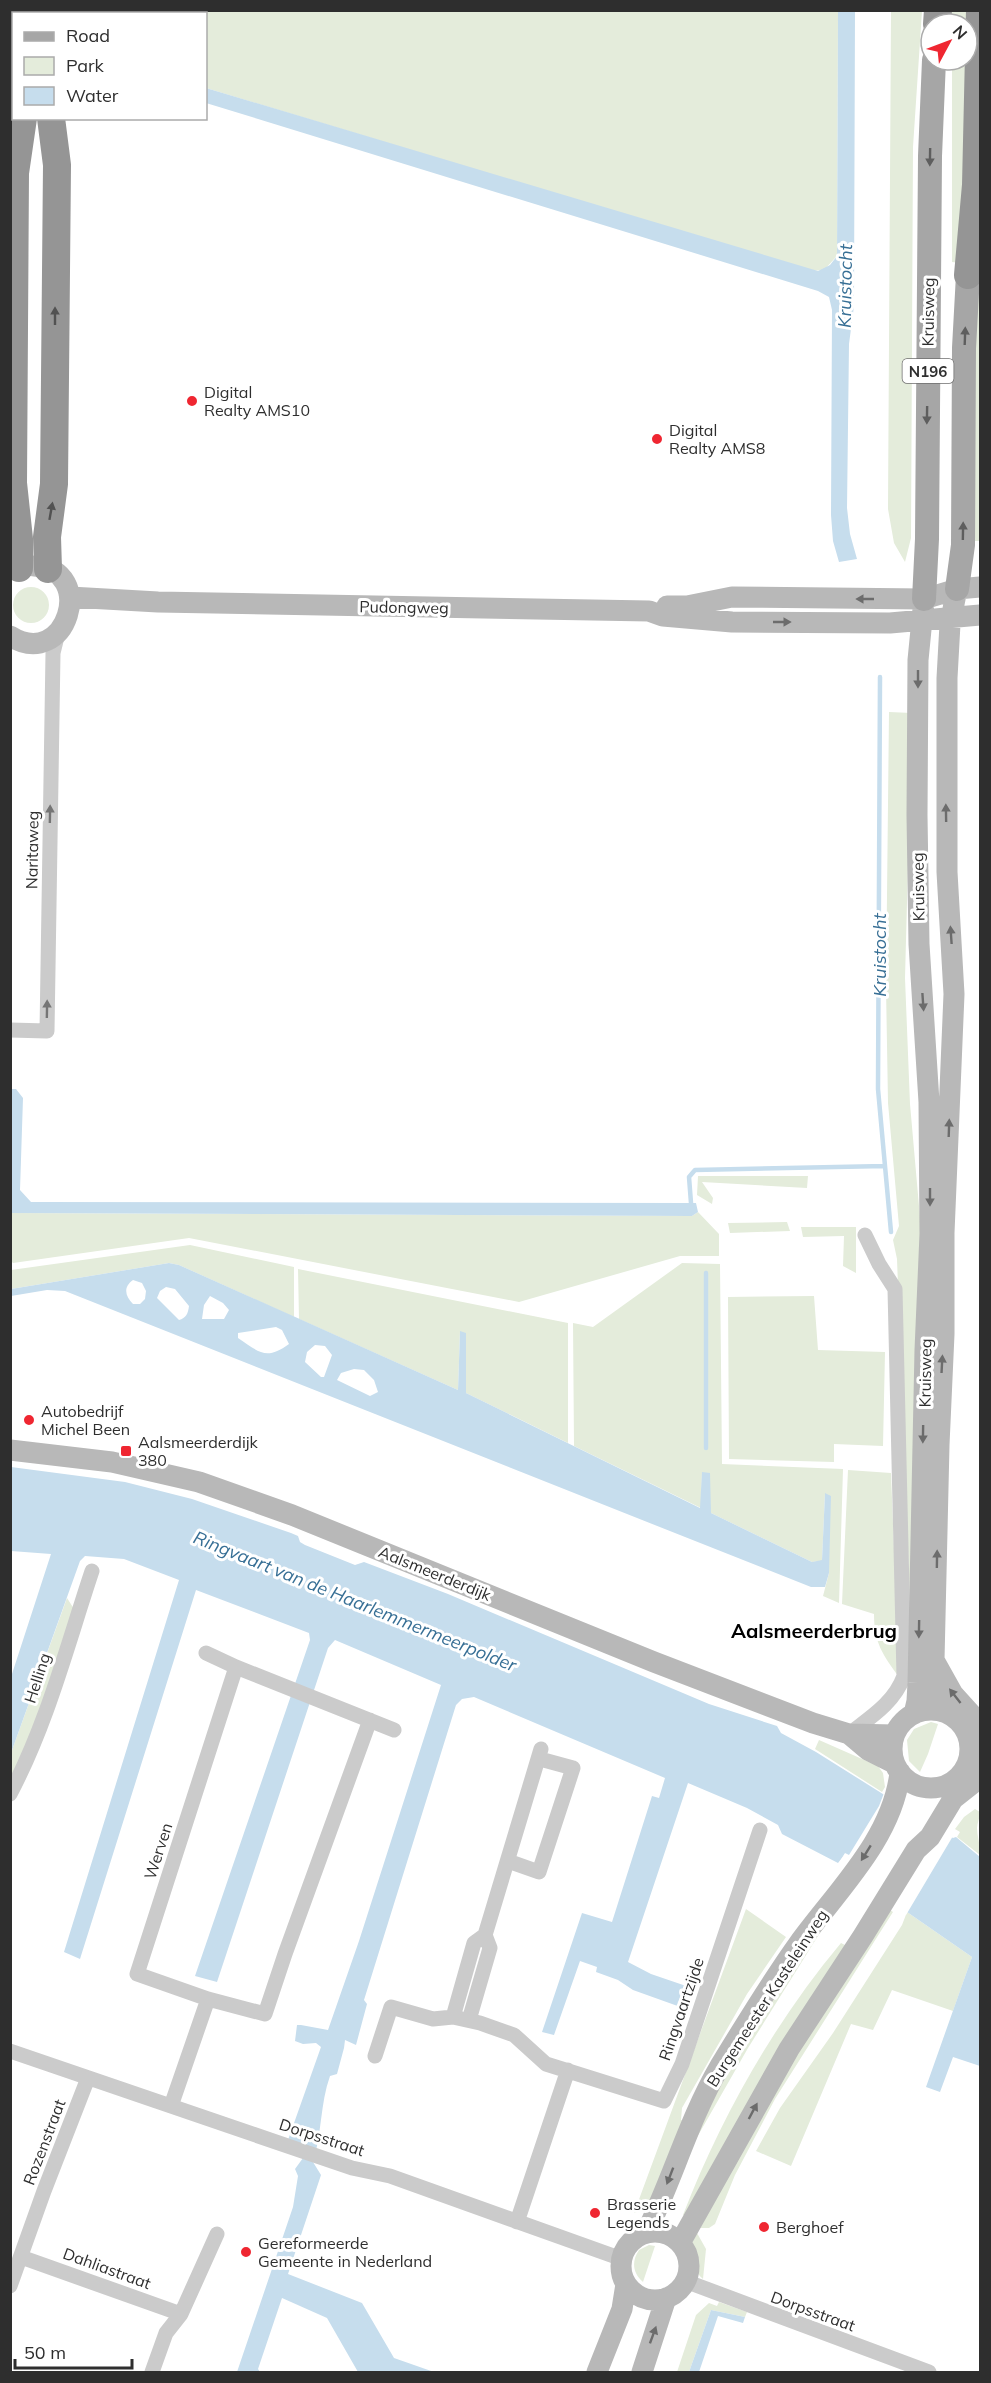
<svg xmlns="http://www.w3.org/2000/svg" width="991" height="2383" font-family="Mulish,sans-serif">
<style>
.green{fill:#e4ecdb}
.water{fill:#c6dded;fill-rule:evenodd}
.pier{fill:#fff}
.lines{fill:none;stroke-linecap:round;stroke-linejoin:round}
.stream{stroke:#c6dded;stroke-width:4.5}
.street{stroke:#cbcbcb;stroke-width:15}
.secondary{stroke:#b8b8b8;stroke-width:21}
.primary{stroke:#a6a6a6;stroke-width:24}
.highway{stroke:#959595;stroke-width:28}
.oneway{fill:#5e5e5e}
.oneway2{fill:#525252}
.oneway3{fill:#6c6c6c}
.oneway4{fill:#757575}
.poi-dot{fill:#ef2631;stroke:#fff;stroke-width:2}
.labels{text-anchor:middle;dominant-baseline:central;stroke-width:6;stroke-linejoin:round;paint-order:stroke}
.shield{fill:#fff;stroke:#6d6d6d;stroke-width:1.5}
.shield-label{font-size:15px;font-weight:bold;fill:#2e2e2e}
.street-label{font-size:16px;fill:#2e2e2e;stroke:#fff}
.poi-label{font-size:16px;fill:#2e2e2e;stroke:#fff;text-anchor:start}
.water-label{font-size:18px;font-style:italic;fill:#376f95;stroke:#fff}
.quarter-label{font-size:20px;font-weight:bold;fill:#000;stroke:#fff}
</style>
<rect width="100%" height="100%" fill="#fff"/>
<path class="green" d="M65,10L838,11L837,256L824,270L810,271L206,88V14H65Z
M891,11H922L913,147L911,538L905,562L894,543L888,509Z
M948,11H968L967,186L960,263L952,262V60H967V24H949Z
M980,230L979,541H971L973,334Z
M13 605a18 18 0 1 1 36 0a18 18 0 1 1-36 0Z
M889,712L912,713L905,978L910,1104L921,1229L912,1654L897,1259L893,1240L899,1226L888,1103L886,987Z
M698,1176H808L807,1188L702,1182L713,1198L712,1204L697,1195Z
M698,1212L719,1234V1256H680L519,1302L189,1238L13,1263L11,1261V1213L692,1216Z
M787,1222L790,1231L730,1233L728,1223Z
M801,1227H856V1273L843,1266L844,1236L803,1237Z
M190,1245L294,1267V1317L179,1265L169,1263L11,1289V1270Z
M682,1263L720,1264L722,1464L843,1469L839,1603L823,1596L829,1573L825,1493L822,1561L812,1562L711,1513L702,1472L701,1508L574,1446L573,1323L593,1327Z
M298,1269L568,1323V1443L466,1393L460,1331L458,1390L299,1319Z
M814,1296L818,1350L885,1352L883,1446L834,1444V1462L729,1459L728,1297Z
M848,1470L891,1473L899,1677C883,1655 874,1643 874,1614L842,1604Z
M67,1598L76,1612L11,1786V1753Z
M931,1722L938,1724L928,1754L920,1772L909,1761L907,1740L914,1729Z
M819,1740L878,1766L883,1773L885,1787L882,1792L815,1749Z
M975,1809L980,1812C980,1818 977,1823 977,1828C977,1837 981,1846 980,1855L957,1837L960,1832L955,1829L964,1817Z
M746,1909L786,1937L747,1994L682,2108L681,2120L686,2121L650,2210L634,2213Z
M890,1910L893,1912L879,1934L775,2099L735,2175L715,2224L709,2228H700L756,2118Z
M907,1912L972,1957L953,2011L892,1990L873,2030L851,2024L791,2166L756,2151L780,2108L833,2033L902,1925Z
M823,1928L748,2048L696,2139L737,2043Z
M841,1943L847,1946L689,2219L683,2215C721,2117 774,2023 841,1943Z
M697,2233L706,2249L703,2279C691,2269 687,2246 697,2233Z
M649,2245L655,2246L643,2282C633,2273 631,2262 639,2250Z
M719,2302L747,2312L745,2317L711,2310L689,2372H677L696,2315L709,2303L717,2306Z"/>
<path class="water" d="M838,11H855L854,306L849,344L847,508L850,534L857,559L839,562L833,541L831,515L832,310L829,297L818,291L206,103V88L818,271L830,265L837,256Z
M11,1089H16L23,1098L20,1190L31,1202L691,1203H696L698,1212L692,1216L11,1213Z
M169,1263L179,1265L458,1390L460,1331L466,1333V1393L700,1508L702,1472L710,1473L711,1513L812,1562L822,1560L825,1493L831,1496L829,1573L825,1587H811L65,1291L47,1290L11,1296V1289ZM133,1280L142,1283L146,1291L145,1299L140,1304H133C125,1296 123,1287 133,1280ZM166,1287L175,1289L189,1306C188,1314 186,1318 179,1320L157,1298L160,1291ZM210,1296L223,1303L229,1310L224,1319H202L204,1305ZM276,1327L282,1330L289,1344C266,1361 259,1352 238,1338V1333ZM315,1345L325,1346L332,1355L324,1377H321L305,1362L307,1352ZM354,1369L364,1370L374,1380L378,1392L370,1396L337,1380L341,1373Z
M11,1467L125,1482L192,1499L291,1533L298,1536L300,1542L305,1545L355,1565L364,1562L448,1594L709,1704L777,1726L781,1733L816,1752L953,1838L956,1837L980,1857V2066L953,2057L940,2092L926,2087L972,1957L907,1912L915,1898L845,1854L838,1863L782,1834L778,1825L747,1808L688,1783L628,1962L651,1974L692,1988L686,2009L633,1990L618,1980L596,1972L597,1967L580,1961L554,2035L542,2032L582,1913L612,1922L652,1796L659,1798L665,1778L474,1697L462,1699L456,1705L364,2000L367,2004L356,2045L345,2040L344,2048L337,2074L330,2076C320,2104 322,2134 313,2162L321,2175L288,2274L362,2303L394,2358L434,2372H358L327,2318L282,2298L258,2369L260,2372H237L293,2207L298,2176L295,2169L303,2158L288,2140L321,2047L316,2043L303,2044L295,2041L297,2025H301L328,2030L359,1941L441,1685L335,1640L328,1648L217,1982L195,1976L310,1640L309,1633L196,1590L80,1959L64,1952L179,1580L124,1559L85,1556L80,1561L11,1753V1677L51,1554L11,1551Z
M711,2310L745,2317L743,2323L718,2316L699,2372H689Z"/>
<path class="pier" d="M884,1793L953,1836L906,1915L904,1911L911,1898L845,1858L840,1866H837L845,1853L849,1855L879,1806Z"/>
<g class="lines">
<path class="stream" d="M880,677L878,1089L891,1232
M691,1203L689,1177L695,1170L885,1166
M706,1273V1448"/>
<path class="street" d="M10,1030L47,1031L53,653L58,633
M206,1653L236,1667L394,1730
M236,1667L137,1974L208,1999L265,2014L285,1954L370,1720
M849,1734C871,1717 894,1703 904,1676L895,1289L879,1264L865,1235
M10,1794C47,1724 67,1646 92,1571
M508,1861L539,1872L573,1768L540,1759
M453,2017L474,1943L485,1935
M469,2020L490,1948L485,1935L541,1749
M10,2051L352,2168L390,2176L622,2259
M375,2056L391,2007L433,2019L453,2017L480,2023L514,2035L546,2064L664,2101L682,2064L760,1830
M171,2106L208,1999
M517,2222L568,2070
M21,2257L181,2314
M685,2281L929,2372
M10,2286L44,2191L88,2078
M152,2372L166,2333L181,2314L217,2234"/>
<path class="secondary" d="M70,597L158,602L649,611L663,616L732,622L890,623L980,615
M667,606H687L732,597L924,599L957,589L980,587
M10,636C67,672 98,568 34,566
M10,1450L112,1462L199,1482L292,1515L654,1662L813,1723L849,1734L894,1735
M934,1660L953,1694L972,1715L980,1729
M892 1749a39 39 0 1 1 78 0a39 39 0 1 1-78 0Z
M941,1711C930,1695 928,1677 934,1660L939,1445L944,1334V1233L954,994L947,872V678L950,624L957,589
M914,1714L917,1701L918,1683L925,1350L930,1234L929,1102L919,944L917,815L918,660L924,599
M849,1734L868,1750L894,1763
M621 2266a34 34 0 1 1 68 0a34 34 0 1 1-68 0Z
M646,2233C673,2178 689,2119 720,2066C745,2025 771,1982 799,1943C836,1892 893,1838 900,1772
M680,2243L789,2049L863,1936L916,1850L930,1837L953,1799L972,1784L980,1767
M597,2372L622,2309L626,2284
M642,2372L666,2298"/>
<path class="primary" d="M957,589L963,545L964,348L968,275
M924,599L927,539L930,156L934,60"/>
<path class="highway" d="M27,10V14
M48,14V10
M937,24L938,10
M968,275L976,185L980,10
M19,568V539L13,483L15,173L23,118
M48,569L47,537L54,484L57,165L51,118"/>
</g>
<defs><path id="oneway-solid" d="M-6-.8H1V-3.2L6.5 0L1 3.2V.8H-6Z" transform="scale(1.5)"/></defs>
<g class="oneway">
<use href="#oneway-solid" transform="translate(930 157) rotate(91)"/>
<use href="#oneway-solid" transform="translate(965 336) rotate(-88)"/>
<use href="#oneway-solid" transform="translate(927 415) rotate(91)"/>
<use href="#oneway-solid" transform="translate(963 531) rotate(-89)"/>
</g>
<g class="oneway2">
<use href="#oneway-solid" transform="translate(55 316) rotate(-90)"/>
<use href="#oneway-solid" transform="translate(51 511) rotate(-80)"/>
</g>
<g class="oneway3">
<use href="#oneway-solid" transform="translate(865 599) rotate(-180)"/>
<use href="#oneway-solid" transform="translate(782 622)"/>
<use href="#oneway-solid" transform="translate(918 679) rotate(90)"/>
<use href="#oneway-solid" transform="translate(946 813) rotate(-91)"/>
<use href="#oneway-solid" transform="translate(951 935) rotate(-94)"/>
<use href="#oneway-solid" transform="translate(923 1002) rotate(86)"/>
<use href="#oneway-solid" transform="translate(949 1128) rotate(-88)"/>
<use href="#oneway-solid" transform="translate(930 1197) rotate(90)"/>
<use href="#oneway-solid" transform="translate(942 1364) rotate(-87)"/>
<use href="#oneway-solid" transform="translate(923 1434) rotate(91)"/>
<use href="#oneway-solid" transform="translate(937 1559) rotate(-89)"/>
<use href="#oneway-solid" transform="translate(919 1629) rotate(91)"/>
<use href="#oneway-solid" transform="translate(955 1696) rotate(-128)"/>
<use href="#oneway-solid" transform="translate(866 1853) rotate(122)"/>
<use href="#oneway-solid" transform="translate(753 2111) rotate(-62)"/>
<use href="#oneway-solid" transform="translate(670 2176) rotate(111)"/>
<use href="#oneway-solid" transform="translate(653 2335) rotate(-70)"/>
</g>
<g class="oneway4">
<use href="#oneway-solid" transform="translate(50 814) rotate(-89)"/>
<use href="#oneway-solid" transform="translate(47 1009) rotate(-89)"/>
</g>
<g class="poi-dot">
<circle cx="192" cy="401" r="6"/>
<circle cx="657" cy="439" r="6"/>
<circle cx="29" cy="1420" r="6"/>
<rect x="120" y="1445" width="12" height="12" rx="3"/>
<circle cx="595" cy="2213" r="6"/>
<circle cx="764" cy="2227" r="6"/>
<circle cx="246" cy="2252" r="6"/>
</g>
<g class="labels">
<rect class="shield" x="902.5" y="359" width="51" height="24" rx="4.5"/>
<g class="shield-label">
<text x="928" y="371">N196</text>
</g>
<g class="street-label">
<text transform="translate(928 312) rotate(-89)">Kruisweg</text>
<text transform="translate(404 607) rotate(1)">Pudongweg</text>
<text transform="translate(32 850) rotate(-89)">Naritaweg</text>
<text transform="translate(918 887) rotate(-91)">Kruisweg</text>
<text transform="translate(925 1373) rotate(-89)">Kruisweg</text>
<text transform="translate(435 1573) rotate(22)">Aalsmeerderdijk</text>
<text transform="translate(37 1678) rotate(-72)">Helling</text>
<text transform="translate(158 1851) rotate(-72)">Werven</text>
<text transform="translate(767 1998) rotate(-57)">Burgemeester Kasteleinweg</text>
<text transform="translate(681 2009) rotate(-71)">Ringvaartzijde</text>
<text transform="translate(322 2137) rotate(18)">Dorpsstraat</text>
<text transform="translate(44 2142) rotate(-69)">Rozenstraat</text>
<text transform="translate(107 2268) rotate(20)">Dahliastraat</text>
<text transform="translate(813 2311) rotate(20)">Dorpsstraat</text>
</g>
<g class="poi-label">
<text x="204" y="392">Digital<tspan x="204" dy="18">Realty AMS10</tspan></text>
<text x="669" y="430">Digital<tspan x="669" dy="18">Realty AMS8</tspan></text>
<text x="41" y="1411">Autobedrijf<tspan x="41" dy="18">Michel Been</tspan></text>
<text x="138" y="1442">Aalsmeerderdijk<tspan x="138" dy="18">380</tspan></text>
<text x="607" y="2204">Brasserie<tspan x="607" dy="18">Legends</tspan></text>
<text x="776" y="2227">Berghoef</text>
<text x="258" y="2243">Gereformeerde<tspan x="258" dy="18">Gemeente in Nederland</tspan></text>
</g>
<g class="water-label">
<text transform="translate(845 286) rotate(-89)">Kruistocht</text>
<text transform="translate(879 955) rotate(-90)">Kruistocht</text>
<text transform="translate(355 1601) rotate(22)">Ringvaart van de Haarlemmermeerpolder</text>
</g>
<g class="quarter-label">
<text x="814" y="1630">Aalsmeerderbrug</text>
</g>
</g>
<rect width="991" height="2383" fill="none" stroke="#2e2e2e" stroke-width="24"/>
<rect x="12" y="12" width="195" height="108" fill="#ffffff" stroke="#ababab" stroke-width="1.5"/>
<rect x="24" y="32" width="30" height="9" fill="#a6a6a6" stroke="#ababab" stroke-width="1.5"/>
<text x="66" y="42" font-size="18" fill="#2e2e2e">Road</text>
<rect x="24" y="57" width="30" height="18" fill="#e4ecdb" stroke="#ababab" stroke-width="1.5"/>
<text x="66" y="72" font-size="18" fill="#2e2e2e">Park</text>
<rect x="24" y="87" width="30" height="18" fill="#c6dded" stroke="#ababab" stroke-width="1.5"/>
<text x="66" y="102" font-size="18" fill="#2e2e2e">Water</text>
<g transform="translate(949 42) rotate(49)"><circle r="28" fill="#ffffff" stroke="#ababab" stroke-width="1.5"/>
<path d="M0-4.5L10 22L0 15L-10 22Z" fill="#ef2631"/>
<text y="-9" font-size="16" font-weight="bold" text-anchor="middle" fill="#2e2e2e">N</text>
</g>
<path d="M15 2359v9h117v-9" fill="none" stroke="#2e2e2e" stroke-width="3"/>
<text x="24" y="2359" font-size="18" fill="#2e2e2e" stroke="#ffffff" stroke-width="4.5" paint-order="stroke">50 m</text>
</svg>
